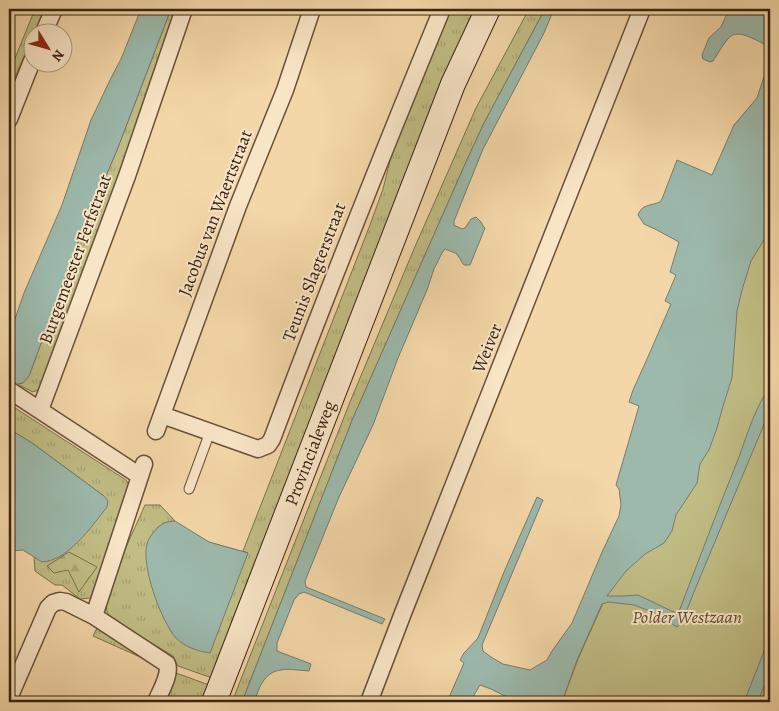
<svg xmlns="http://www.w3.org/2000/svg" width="779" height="711" font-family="Alegreya,serif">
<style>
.grass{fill:url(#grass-tufts);stroke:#7e704d}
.forest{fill:url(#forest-firs);stroke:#7e704d}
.park{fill:#c1bd84;stroke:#7e704d}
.water{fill:#9cb9ac;stroke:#757d70}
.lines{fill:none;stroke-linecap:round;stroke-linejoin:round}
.stream{stroke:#757d70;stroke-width:4.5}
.service-casing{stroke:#68513a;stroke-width:11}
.minor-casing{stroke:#68513a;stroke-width:19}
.secondary-casing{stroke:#3a2416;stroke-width:26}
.service{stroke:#f8e5c6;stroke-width:9}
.minor{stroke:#f8e5c6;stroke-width:16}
.secondary{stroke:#f8e5c6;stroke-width:24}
.labels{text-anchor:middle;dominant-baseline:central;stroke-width:4;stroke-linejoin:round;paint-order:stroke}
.street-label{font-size:18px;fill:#3a2416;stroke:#f8e5c6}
.park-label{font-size:18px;font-style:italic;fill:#5c4a32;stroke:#f8e5c6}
</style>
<defs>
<pattern id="grass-tufts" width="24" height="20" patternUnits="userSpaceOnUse" patternTransform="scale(1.25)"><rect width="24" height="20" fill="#c1bd84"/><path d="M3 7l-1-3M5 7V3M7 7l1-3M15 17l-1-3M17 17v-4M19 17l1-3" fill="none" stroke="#a7a271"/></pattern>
<pattern id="forest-firs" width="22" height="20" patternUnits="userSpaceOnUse" patternTransform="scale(1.25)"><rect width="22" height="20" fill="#c1bd84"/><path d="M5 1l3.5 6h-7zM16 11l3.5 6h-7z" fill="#a7a271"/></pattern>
</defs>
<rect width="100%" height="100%" fill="#f4d7a8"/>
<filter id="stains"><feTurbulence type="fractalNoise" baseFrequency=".004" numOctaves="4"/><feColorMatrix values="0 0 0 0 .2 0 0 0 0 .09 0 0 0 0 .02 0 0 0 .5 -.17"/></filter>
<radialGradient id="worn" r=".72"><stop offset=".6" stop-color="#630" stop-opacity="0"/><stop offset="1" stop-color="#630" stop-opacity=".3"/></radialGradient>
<path class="grass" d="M35,9H45L35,32H32V37L9,92V73Z
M171,9H179L42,385L38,390L33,392L17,384L23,383L29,376L80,237L117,150Z
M447,9H483L215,679L178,666L173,656L112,619L107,612L105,594L145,505H160L175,521L164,523L157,528L248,553L243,551L370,225L383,189L394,145Z
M529,9H545L484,123L466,162L353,418L242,702H232L350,402L414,249L476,108Z
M9,404L126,480L128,483V492L92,596L90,598L80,599L62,585H55L35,571L34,556L104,496L32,443L11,430L9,418Z
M98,626L158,665L93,636Z
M176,673L212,686L206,702H163Z"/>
<path class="forest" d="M69,552L97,567L79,592L68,570L54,573L47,566Z"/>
<path class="park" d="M770,219V702H562L578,659L620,565L738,277Z"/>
<path class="water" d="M141,9H171L117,150L80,237L29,376L23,383L17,384L9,397V336L24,293L62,205L91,120L111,78L121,59Z
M545,9H554L544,33L533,54L483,149L454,221V225L462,229L465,228L471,219L476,217L481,222L483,226L485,228L470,265H464C461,262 461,259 458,256C456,252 449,251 445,249L442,253L434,269L427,290L398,358L373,425L339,497L305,581L306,587L385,619L382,624L304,592L299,594L294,600L277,643V651L311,664L309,671C293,670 275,665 264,680C259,686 257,695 254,702H242L353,418L466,162L484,123Z
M729,9H770V230L751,261L742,290L737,311L732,378L723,406L717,428L709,450L700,464L697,483L676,515L672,531L664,543L645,554L626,571L607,596H623L638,595L678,614C698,562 718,509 739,457C747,435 756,405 770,387V410L696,587L682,622L677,627L655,613L634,605L608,602L602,604L577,660L562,702H517L491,689L480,685L470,702H447L464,663L460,660L464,653L478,638L504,572L537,497L543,500L482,645L483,651L491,657L503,664L530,670L547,660L552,651L572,623L603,550L619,516L621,505L619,489L616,485L639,406L629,402L633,390L647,359L671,304L665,301L676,275L670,272L679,242L657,230L644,224L638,215C642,204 650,206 660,202L662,199L677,160L712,175L734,125L757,98L770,58L768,46C759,42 738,28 730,37C724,42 718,54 713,61L710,62L703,59L702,55L709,38L721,27Z
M9,418L11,430L32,443L104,496L108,501L107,507C92,526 68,561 42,562L23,550L9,551Z
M175,521L209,542L248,553L210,653C197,651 185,647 176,638C161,621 141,566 147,544C149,536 157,527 164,523C167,522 172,521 175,521Z
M770,636V670L758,702H744Z"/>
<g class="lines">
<path class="stream" d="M635,702L636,699"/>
<g class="service-casing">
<path id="service" d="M189,489L210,432"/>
</g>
<g class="minor-casing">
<path id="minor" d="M44,32L54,9
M9,119L32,61
M9,390L140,476
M40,410L127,176L184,9
M162,415L258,449L268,445L272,439C325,297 382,155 440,14V9
M156,431L238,206L285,90L312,9
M94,616L144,464
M9,698L48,608L53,603L60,601L66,602L94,616L167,664C171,674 160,692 156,702
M369,702L403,613L642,9"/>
</g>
<g class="secondary-casing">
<path id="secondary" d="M214,702L453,84L488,9"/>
</g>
<use href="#service" class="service"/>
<use href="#minor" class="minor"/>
<use href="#secondary" class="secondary"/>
</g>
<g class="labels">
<g class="street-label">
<text transform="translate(215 213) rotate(-69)">Jacobus van Waertstraat</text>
<text transform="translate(75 259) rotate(-70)">Burgemeester Ferfstraat</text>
<text transform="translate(314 272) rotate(-69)">Teunis Slagterstraat</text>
<text transform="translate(487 348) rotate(-68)">Weiver</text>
<text transform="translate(310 453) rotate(-69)">Provincialeweg</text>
</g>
<g class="park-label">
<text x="687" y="617">Polder Westzaan</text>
</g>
</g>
<rect width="779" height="711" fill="none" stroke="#f4d7a8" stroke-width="30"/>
<rect x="10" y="10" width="759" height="691" fill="none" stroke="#3a2416" stroke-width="2.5"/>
<rect x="15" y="15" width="749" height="681" fill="none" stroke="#3a2416"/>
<g transform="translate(48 48) rotate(127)"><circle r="24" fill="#f8e5c6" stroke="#ac9880"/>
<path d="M0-4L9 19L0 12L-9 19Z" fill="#8f2418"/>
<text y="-8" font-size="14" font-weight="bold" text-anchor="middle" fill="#3a2416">N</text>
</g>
<rect width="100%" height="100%" filter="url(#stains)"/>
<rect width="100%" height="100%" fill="url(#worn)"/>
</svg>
